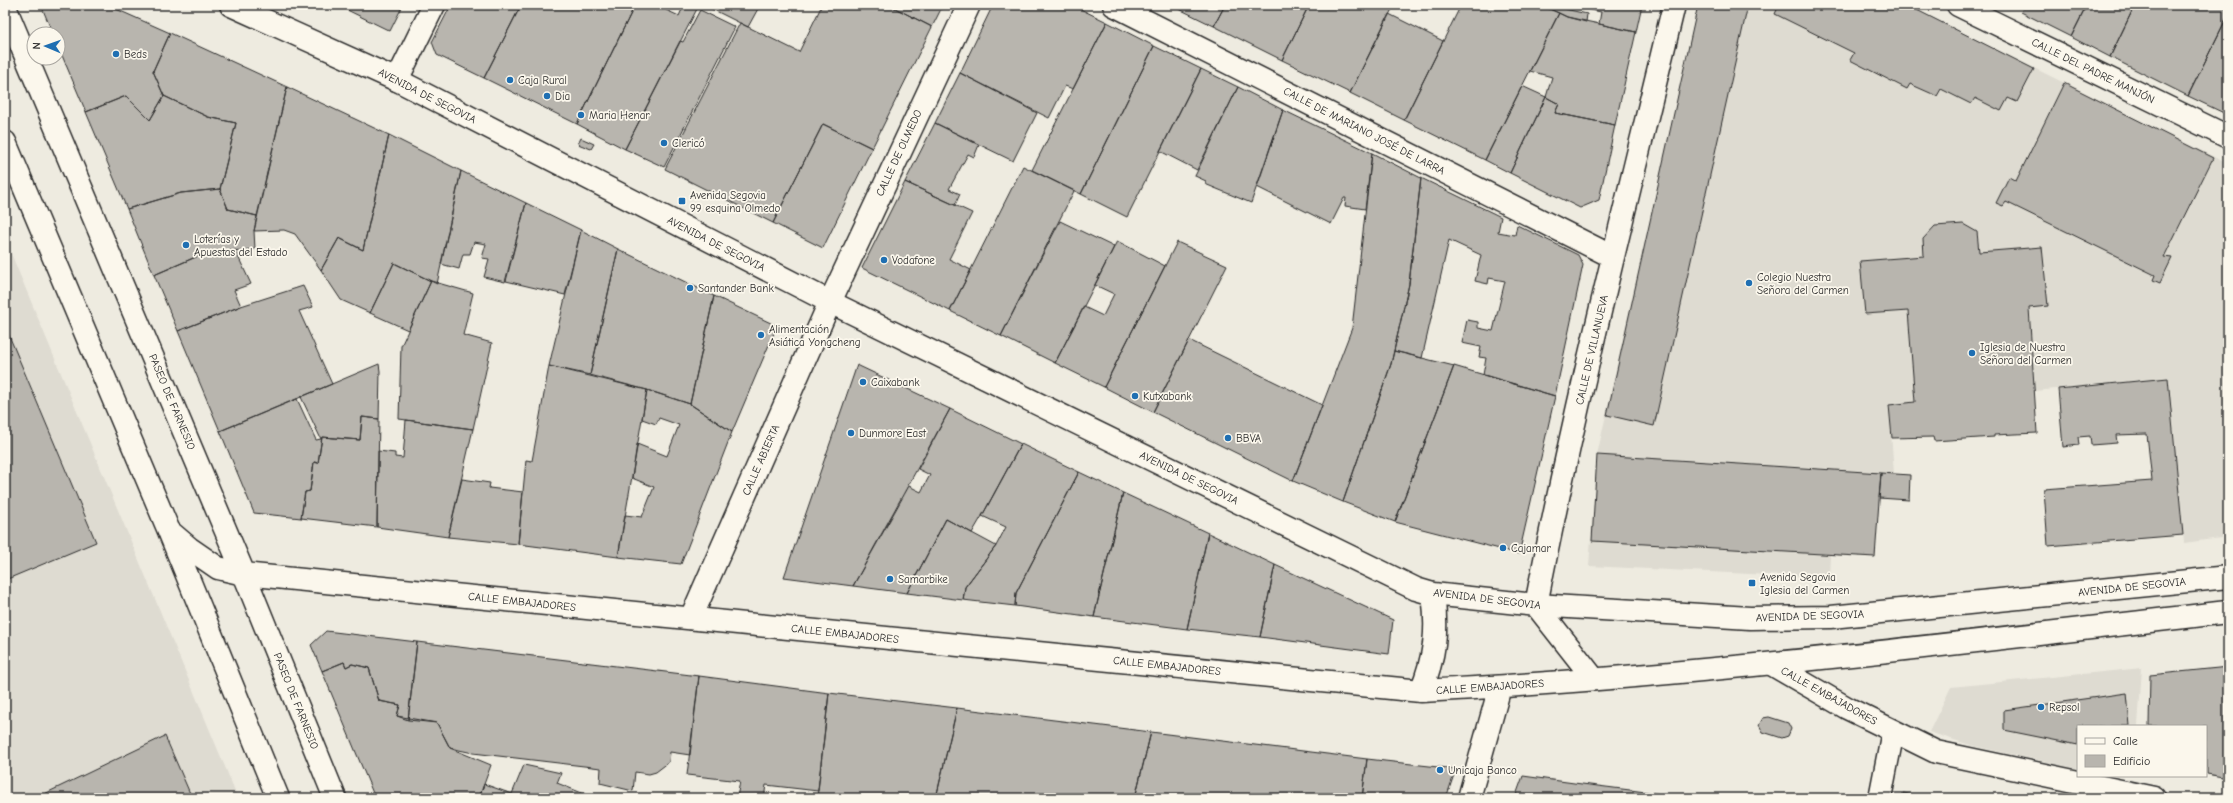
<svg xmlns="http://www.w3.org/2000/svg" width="2233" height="803" font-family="'Comic Neue',sans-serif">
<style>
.built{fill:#dedbd1}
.building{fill:#b8b5ae;stroke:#2b2b2b}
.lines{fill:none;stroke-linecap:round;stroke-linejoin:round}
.minor-casing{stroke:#2b2b2b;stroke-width:25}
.major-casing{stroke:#2b2b2b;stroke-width:25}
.minor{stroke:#fbf7ec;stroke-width:22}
.major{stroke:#fbf7ec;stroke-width:22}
.poi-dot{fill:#1f6fb2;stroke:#fbf7ec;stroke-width:1.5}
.labels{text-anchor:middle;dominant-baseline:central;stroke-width:3.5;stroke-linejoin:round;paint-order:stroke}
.poi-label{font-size:11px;fill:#2b2b2b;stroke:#fbf7ec;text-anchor:start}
.street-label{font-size:11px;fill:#2b2b2b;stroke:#fbf7ec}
</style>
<rect width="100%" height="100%" fill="#eeebe0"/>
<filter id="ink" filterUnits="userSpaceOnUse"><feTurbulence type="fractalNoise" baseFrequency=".025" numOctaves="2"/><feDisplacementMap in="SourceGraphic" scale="8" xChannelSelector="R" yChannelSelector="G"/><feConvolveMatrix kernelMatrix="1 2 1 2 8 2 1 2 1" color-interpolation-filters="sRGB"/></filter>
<g filter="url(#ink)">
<path class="built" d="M1698,5H1907L2228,164V537L2184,543L2168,378L2035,391L2029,308L2048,306L2042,248L1979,252L1977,232L1963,224L1935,226L1923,239L1924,256L1860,261L1865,314L1908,311L1915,402L1889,405L1894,474L1910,475L1909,500L1879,499L1875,557L1830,555L1829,578L1589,566L1597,455Z
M5,239L238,798H5Z
M2142,668L2138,726H2078V769L1973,746L1929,732L1951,687Z"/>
<path class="building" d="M41,5H107L170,33L153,71L164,96L150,120L126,96L86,112L58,46V34H53Z
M337,5H403L390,31Z
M451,5H521L484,78L437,55L432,42Z
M521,5H635L577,124L484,78Z
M635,5H668L666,10L679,16L684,5H699L625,149L577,124Z
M704,5H760L748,27Z
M822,5H889L932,27L872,148L823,124L773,223L665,169L740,23L799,52Z
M889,5H943L932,27Z
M993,5H1072L1107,22L1073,89L1065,86L1049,118L960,73Z
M1171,5H1225L1214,26Z
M1225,5H1309L1282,60L1214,26Z
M1309,5H1394L1350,93L1282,60Z
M1461,5H1541L1559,13L1485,160L1404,120Z
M1541,5H1560L1565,9L1587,14L1586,22L1567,17Z
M1586,5H1642L1636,32L1599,24L1601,12L1586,9Z
M1698,5H1748L1654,426L1607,415Z
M1779,5H1907L2034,69L2017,102L2008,98L2001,111L1975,98L1971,104L1941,89L1937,96L1910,84L1907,89L1850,60L1854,53L1775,14Z
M2025,5H2087L2071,37L2021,12Z
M2087,5H2135L2110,57L2071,37Z
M2135,5H2228V15L2188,96L2110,57Z
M700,10L735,27L664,167L625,149L680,41L683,42Z
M1559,13L1567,17L1636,32L1615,125L1555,113L1559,104L1546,97L1552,77L1530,71Z
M1389,14L1443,41L1404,120L1350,93Z
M2228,15V115L2188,96Z
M1107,22L1154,46L1081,194L1032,170Z
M170,33L287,87L257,216L228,209L220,189L236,123L208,117L164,96L153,71Z
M1154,46L1201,69L1127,217L1081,194Z
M1201,69L1238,87L1197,170L1160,151Z
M960,73L1037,113L1013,161L935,123Z
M2064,83L2213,158L2164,257L2172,258L2160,283L2153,280L2155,275L2006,202L2003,206L1996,203L2009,177L2016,181Z
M1522,86L1546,97L1510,173L1485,160Z
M287,87L389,135L363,250L339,238L321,270L295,234L284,230L254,231Z
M1238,87L1283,110L1251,203L1205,184L1206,181L1195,176Z
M126,96L150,120L164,96L208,117L236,123L220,189L181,193L127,209L86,112Z
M1546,97L1559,104L1555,113L1615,125L1599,200L1580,208L1510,173Z
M1283,110L1372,153L1365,209L1345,206L1346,198H1344L1331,224L1257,187Z
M935,123L979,145L974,157L968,154L949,189L960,194L955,205L905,182Z
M823,124L872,148L823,248L773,223Z
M389,135L461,171L437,284L394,263L370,313L341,300L321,270L339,238L363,250Z
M581,138L594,144L591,149L578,144Z
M1372,153L1421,178L1409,284L1391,364L1343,502L1293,481L1352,328Z
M1023,166L1074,191L1001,336L950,311Z
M461,171L526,203L505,282L484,277L489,259L482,258L486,244L474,242L470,254H463L459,269L441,264Z
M1421,178L1501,217L1498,232L1515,235L1517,225L1578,255L1583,265L1555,396L1483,375L1486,358L1479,357L1481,347L1462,343L1467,320L1478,322V328L1493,331L1505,281L1489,278L1488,284L1475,281L1481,255L1449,240L1422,358L1394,351L1409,284Z
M905,182L972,213L949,259L971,270L950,311L862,268Z
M220,189L228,209L257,216L254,231L255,249L205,253L154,275L127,209L181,193Z
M526,203L581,230L565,295L506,281Z
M1060,221L1114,247L1055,363L1001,336Z
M1963,224L1977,232L1979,252L2042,247L2048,306L2029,308L2037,433L1994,435V437L1934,441L1933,437L1892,438L1889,405L1915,402L1908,311L1865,314L1860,261L1924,256L1923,239L1935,226Z
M581,230L618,249L590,375L549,366Z
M1117,241L1165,266L1104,387L1055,363L1084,307L1103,316L1114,294L1095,285Z
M1177,242L1227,265L1153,412L1104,387Z
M618,249L714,296L690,404L647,390L590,375Z
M235,250L251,284L234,290L241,306L178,331L154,275L205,253Z
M394,263L431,281L408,330L370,313Z
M431,281L473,293L463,335L492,343L473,429L399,419L401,346Z
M303,286L313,307L299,311L332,384L220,431L178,331L241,306Z
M714,296L777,326L732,432L690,404Z
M5,326L96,542L5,580Z
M1189,340L1322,405L1293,481L1153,412Z
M1394,351L1454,366L1395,522L1343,502L1391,364Z
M379,364L380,371L379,419L362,417L360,440L322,437L318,463L314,462L310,491L305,492L301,518L254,513L220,431L297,399L316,440L321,439L301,397Z
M857,365L950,409L853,586L784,577Z
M549,366L647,390L618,557L518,544L526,460L532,461Z
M1454,366L1555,396L1519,554L1395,522Z
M2168,378L2183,535L2048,546L2044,489L2152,481L2147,434L2116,435L2117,443L2091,445L2090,436L2078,437L2079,445L2063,447L2058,389Z
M647,390L690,404L732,432L681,564L618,557L625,515L642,517L654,487L632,478L637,444L667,456L679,425L659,418L656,424L642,419Z
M950,409L1021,444L982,516L972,533L946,519L907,593L853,586L909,486L921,492L930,475L918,469Z
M362,417L379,419L377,527L301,518L305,492L310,491L314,462L318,463L322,437L360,440Z
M406,420L473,429L448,537L377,527L378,451L395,453V457L403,458Z
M1021,444L1079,472L1016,593L1015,606L963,600L965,587L996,546L1006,527L982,516Z
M1597,455L1881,473L1875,557L1592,541Z
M1079,472L1123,493L1094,617L1015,606L1016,593Z
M1881,473L1910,475L1909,500L1879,498Z
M462,479L490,483L489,488L523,492L518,544L448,537Z
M1123,493L1208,533L1187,629L1094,617Z
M946,519L996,546L965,587L963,600L907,593Z
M1208,533L1275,565L1260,637L1187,629Z
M1275,565L1393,620L1389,654L1260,637Z
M326,631L417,642L408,720L397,716L400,705L379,701L369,668L352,664L346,667L344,662L322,671L311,645Z
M417,642L699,676L690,755L670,752L669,762L656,772L649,774L635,772L633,791L600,783L601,768L473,753L450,748L437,723L408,720Z
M344,662L346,667L352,664L369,668L379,701L400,705L397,716L437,723L450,748L491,765L479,798H375L322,671Z
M2228,667V778L2206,774V726H2149L2150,675Z
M699,676L829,693L818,791L766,785L764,798H737L740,781L687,775Z
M829,693L957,708L936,798H817Z
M2127,693L2130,726H2078V745L2004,730V710Z
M957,708L1151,732L1135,798H936Z
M1769,717L1788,723L1791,729L1788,736L1782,738L1763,732L1759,725L1763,718Z
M1151,732L1367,759L1362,798H1135Z
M165,736L192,798H36Z
M1367,759L1456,769L1446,798H1362Z
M524,765L561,773L557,783L587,795L586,798H479L484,784L512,794Z
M1523,776L1574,783L1670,795V798H1515Z
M1903,793L1932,798H1903Z
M1670,795L1691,798H1670Z"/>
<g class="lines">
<g class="minor-casing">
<path id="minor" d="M1114,5L1613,257
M1958,5L2228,137
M397,80L434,5
M691,618L830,302L969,5
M1773,665L1847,708L1936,752L2154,798
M1594,679L1536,605C1575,404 1626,205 1674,5
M1469,798L1500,687
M1880,798L1893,731"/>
</g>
<g class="major-casing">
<path id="major" d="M231,5L397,80L830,302L1416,589L1433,594L1536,605L1750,618L1831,617L2228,577
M5,7L244,574L335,798
M5,142L169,531L278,798
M169,531L189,548L218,568L244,574L1421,691C1691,677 1959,643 2228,612
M1421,691C1435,656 1438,631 1433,594"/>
</g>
<use href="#minor" class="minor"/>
<use href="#major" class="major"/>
</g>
</g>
<g class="poi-dot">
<circle cx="116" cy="54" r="4"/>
<circle cx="510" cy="80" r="4"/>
<circle cx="547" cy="96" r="4"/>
<circle cx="581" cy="115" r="4"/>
<circle cx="664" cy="143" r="4"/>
<rect x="678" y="197" width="8" height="8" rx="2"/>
<circle cx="186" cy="245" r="4"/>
<circle cx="884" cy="260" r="4"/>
<circle cx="1749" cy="283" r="4"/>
<circle cx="690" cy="288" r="4"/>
<circle cx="761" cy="335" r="4"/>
<circle cx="1972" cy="353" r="4"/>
<circle cx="863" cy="382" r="4"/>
<circle cx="1135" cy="396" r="4"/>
<circle cx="851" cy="433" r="4"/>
<circle cx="1228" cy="438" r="4"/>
<circle cx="1503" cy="548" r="4"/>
<circle cx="890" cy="579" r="4"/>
<rect x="1748" y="579" width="8" height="8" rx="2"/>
<circle cx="2041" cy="707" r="4"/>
<circle cx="1440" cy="770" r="4"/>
</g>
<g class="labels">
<g class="poi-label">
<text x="124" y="54">Beds</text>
<text x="518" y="80">Caja Rural</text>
<text x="555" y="96">Dia</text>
<text x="589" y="115">Maria Henar</text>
<text x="672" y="143">Clericó</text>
<text x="690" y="195">Avenida Segovia<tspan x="690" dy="13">99 esquina Olmedo</tspan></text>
<text x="194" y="239">Loterías y<tspan x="194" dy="13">Apuestas del Estado</tspan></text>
<text x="892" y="260">Vodafone</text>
<text x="1757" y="277">Colegio Nuestra<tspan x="1757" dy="13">Señora del Carmen</tspan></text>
<text x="698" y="288">Santander Bank</text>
<text x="769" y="329">Alimentación<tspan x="769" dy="13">Asiática Yongcheng</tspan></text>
<text x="1980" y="347">Iglesia de Nuestra<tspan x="1980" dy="13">Señora del Carmen</tspan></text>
<text x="871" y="382">Caixabank</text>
<text x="1143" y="396">Kutxabank</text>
<text x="859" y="433">Dunmore East</text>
<text x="1236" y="438">BBVA</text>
<text x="1511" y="548">Cajamar</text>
<text x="1760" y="577">Avenida Segovia<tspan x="1760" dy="13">Iglesia del Carmen</tspan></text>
<text x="898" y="579">Samarbike</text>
<text x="2049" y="707">Repsol</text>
<text x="1448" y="770">Unicaja Banco</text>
</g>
<g class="street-label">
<text transform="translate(2093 71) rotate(26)">CALLE DEL PADRE MANJÓN</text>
<text transform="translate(427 96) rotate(27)">AVENIDA DE SEGOVIA</text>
<text transform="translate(1364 131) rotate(27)">CALLE DE MARIANO JOSÉ DE LARRA</text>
<text transform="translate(899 153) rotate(-65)">CALLE DE OLMEDO</text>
<text transform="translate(716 244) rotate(27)">AVENIDA DE SEGOVIA</text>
<text transform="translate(1592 350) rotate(-77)">CALLE DE VILLANUEVA</text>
<text transform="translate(172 402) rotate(67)">PASEO DE FARNESIO</text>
<text transform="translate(761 460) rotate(-66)">CALLE ABIERTA</text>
<text transform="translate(1189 478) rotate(26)">AVENIDA DE SEGOVIA</text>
<text transform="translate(2132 587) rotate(-6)">AVENIDA DE SEGOVIA</text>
<text transform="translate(1487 599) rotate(7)">AVENIDA DE SEGOVIA</text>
<text transform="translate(522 602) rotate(6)">CALLE EMBAJADORES</text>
<text transform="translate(1810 616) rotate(-2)">AVENIDA DE SEGOVIA</text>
<text transform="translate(845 634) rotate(6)">CALLE EMBAJADORES</text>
<text transform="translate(1167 666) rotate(6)">CALLE EMBAJADORES</text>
<text transform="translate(1490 687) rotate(-4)">CALLE EMBAJADORES</text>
<text transform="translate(1829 696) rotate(29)">CALLE EMBAJADORES</text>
<text transform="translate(296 701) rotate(68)">PASEO DE FARNESIO</text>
</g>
</g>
<rect width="2233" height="803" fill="none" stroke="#fbf7ec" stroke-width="20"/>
<rect x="10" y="10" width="2213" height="783" fill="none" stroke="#2b2b2b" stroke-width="1.5" filter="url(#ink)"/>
<rect x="2077" y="725" width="130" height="52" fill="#fbf7ec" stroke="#a8a59f"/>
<rect x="2085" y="738" width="20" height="6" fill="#fbf7ec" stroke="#a8a59f"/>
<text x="2113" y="745" font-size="12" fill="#2b2b2b">Calle</text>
<rect x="2085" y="755" width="20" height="12" fill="#b8b5ae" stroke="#a8a59f"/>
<text x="2113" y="765" font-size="12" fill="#2b2b2b">Edificio</text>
<g transform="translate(46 46) rotate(272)"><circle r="19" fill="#fbf7ec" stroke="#a8a59f"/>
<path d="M0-3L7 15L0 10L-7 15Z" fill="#1f6fb2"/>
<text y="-6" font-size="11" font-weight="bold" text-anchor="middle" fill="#2b2b2b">N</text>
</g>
</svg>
